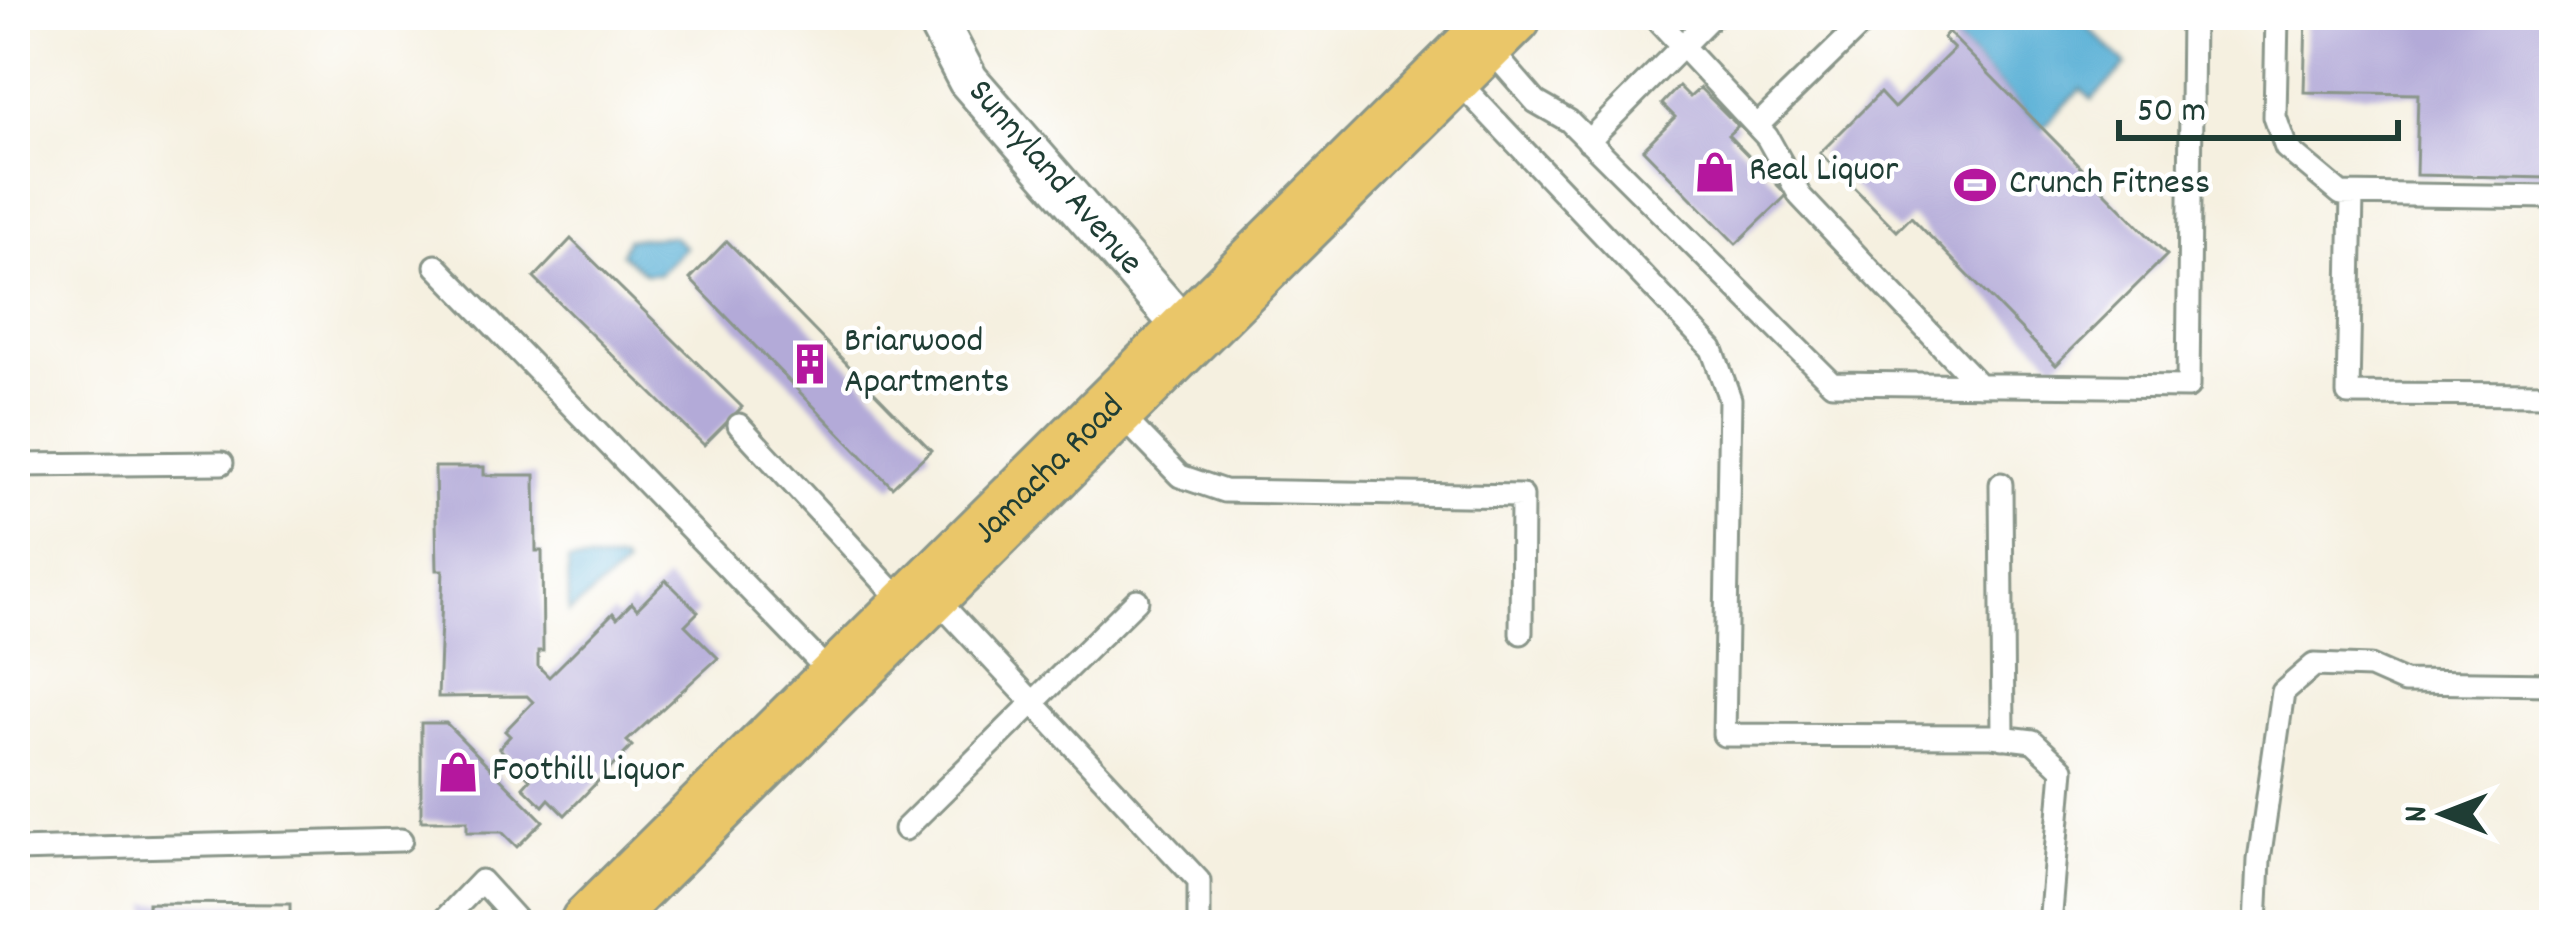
<svg xmlns="http://www.w3.org/2000/svg" width="2569" height="940" font-family="Dekko,sans-serif">
<style>
.water{fill:#5ab0d6;stroke:#3c7685;stroke-width:3}
.building{fill:#b3aad8}
.lines{fill:none;stroke-linecap:round;stroke-linejoin:round}
.service-casing{stroke:#8a968a;stroke-width:27}
.minor-casing{stroke:#8a968a;stroke-width:45}
.primary-casing{stroke:#8a968a;stroke-width:69}
.service{stroke:#fff;stroke-width:21}
.minor{stroke:#fff;stroke-width:39}
.primary{stroke:#eac669;stroke-width:63}
.labels{text-anchor:middle;dominant-baseline:central;stroke-width:9;stroke-linejoin:round;paint-order:stroke}
.poi-label{font-size:36px;fill:#1f3d34;stroke:#fff;text-anchor:start}
.street-label{font-size:36px;fill:#1f3d34;stroke:#fff}
</style>
<rect width="100%" height="100%" fill="#fff"/>
<filter id="ink" filterUnits="userSpaceOnUse"><feTurbulence type="fractalNoise" baseFrequency=".00833" numOctaves="2"/><feDisplacementMap in="SourceGraphic" scale="24" xChannelSelector="R" yChannelSelector="G"/><feConvolveMatrix kernelMatrix="1 2 1 2 8 2 1 2 1" color-interpolation-filters="sRGB"/></filter>
<filter id="wash" filterUnits="userSpaceOnUse"><feTurbulence type="fractalNoise" baseFrequency=".004" numOctaves="4" result="noise"/><feDisplacementMap in="SourceGraphic" scale="48" xChannelSelector="R" yChannelSelector="G"/><feGaussianBlur stdDeviation="2.7" result="paint"/><feColorMatrix in="noise" values="0 0 0 0 0 0 0 0 0 0 0 0 0 0 0 0 0 1.4 0 .05"/><feComposite in="paint" operator="in"/></filter>
<g filter="url(#wash)">
<rect width="100%" height="100%" fill="#f5f0e0"/>
<path class="water" d="M1966,15H2076L2126,65L2092,100L2081,89L2042,128L1948,32Z
M672,236L685,247L658,274L645,273L621,254L627,239Z
M568,561H622L625,567L569,613Z"/>
<g id="blocks">
<path class="building" d="M2306,15H2554L2548,178L2416,175L2418,94L2304,92Z
M1948,32L2167,255L2056,365L1911,217L1897,231L1820,153L1880,93L1894,108L1954,49L1943,38Z
M1679,86L1690,97L1700,88L1738,126L1728,135L1787,195L1736,244L1643,149L1675,117L1662,104Z
M571,239L742,407L704,445L534,278Z
M727,241L931,450L892,487L690,279Z
M435,467H484V475H535L536,551H542L543,651H538V666L549,677L613,613L617,618L632,603L637,609L666,580L698,612L685,625L718,658L627,741L632,746L565,815L549,799L543,806L523,787L530,779L499,748L510,736L505,731L533,702L527,696L438,697L443,570H437Z
M421,723H446L543,821L517,847L502,832H467V821H421Z
M148,903L290,904V925H148Z"/>
</g>
</g>
<g filter="url(#ink)">
<use href="#blocks" fill-opacity="0" stroke="#8a968a" stroke-width="3"/>
<g class="lines">
<g class="service-casing">
<path id="service" d="M1653,15L1767,137L1800,196L1979,385
M2277,15L2275,117L2286,148L2341,194L2554,197
M1488,47L1536,102L1569,121L1832,383L2188,387L2192,15
M1453,76L1712,349L1730,399L1724,735L1992,736L2033,741L2063,769L2050,925
M1757,126L1871,15
M1588,141L1713,15
M2352,195L2348,394L2554,395
M436,266L834,677
M1119,413L1180,476L1224,491L1522,496L1521,633
M739,425L906,606
M15,465L222,463
M2001,484L2003,738
M931,593L1199,881V925
M905,829L1137,600
M15,850L401,840
M439,925L481,881L521,925
M2256,925L2259,860L2283,692L2314,665L2370,667L2404,682L2554,684"/>
</g>
<g class="minor-casing">
<g id="minor">
<path id="s1" d="M934,15L968,80L1190,335"/>
</g>
</g>
<g class="primary-casing">
<g id="primary">
<path id="s2" d="M592,925L1510,15"/>
</g>
</g>
<use href="#service" class="service"/>
<use href="#minor" class="minor"/>
<use href="#primary" class="primary"/>
</g>
</g>
<defs>
<g id="shop-bare" transform="scale(3.24)"><path d="M-5-2.5h2.3a2.7 3.5 0 0 1 5.4 0H5L5.5 6h-11ZM-1.5-2.5h3a1.5 2.3 0 0 0-3 0Z" fill="#b5179e" stroke="#fff" stroke-width="2.5" paint-order="stroke"/></g>
<g id="stadium-bare" transform="scale(3.24)"><path d="M0-5a6.5 5 0 1 0 0 10a6.5 5 0 1 0 0-10ZM-3.5-1.8h7v3.6h-7Z" fill="#b5179e" stroke="#fff" stroke-width="2.5" paint-order="stroke"/></g>
<g id="building-bare" transform="scale(3.24)"><path d="M-4-6H4V6H1V3H-1V6H-4ZM-2.5-4.3h1.7v1.8h-1.7ZM.8-4.3h1.7v1.8H.8ZM-2.5-1h1.7V.8h-1.7ZM.8-1h1.7V.8H.8Z" fill="#b5179e" stroke="#fff" stroke-width="2.5" paint-order="stroke"/></g>
</defs>
<g fill-rule="evenodd">
<use href="#shop-bare" x="1715" y="172"/>
<use href="#stadium-bare" x="1975" y="185"/>
<use href="#building-bare" x="810" y="364"/>
<use href="#shop-bare" x="458" y="772"/>
</g>
<g class="labels">
<g class="poi-label">
<text x="1749" y="172">Real Liquor</text>
<text x="2009" y="185">Crunch Fitness</text>
<text x="844" y="343">Briarwood<tspan x="844" dy="41">Apartments</tspan></text>
<text x="492" y="772">Foothill Liquor</text>
</g>
<g class="street-label">
<text stroke="none"><textPath href="#s1" startOffset="204">Sunnyland Avenue</textPath></text>
<text stroke="none"><textPath href="#s2" startOffset="645">Jamacha Road</textPath></text>
</g>
</g>
<rect width="2569" height="940" fill="none" stroke="#fff" stroke-width="60"/>
<g transform="translate(2443 814) rotate(270)" stroke="#ffffff" stroke-width="9" paint-order="stroke">
<path d="M0-9L21 45L0 30L-21 45Z" fill="#1f3d34"/>
<text y="-18" font-size="33" font-weight="bold" text-anchor="middle" fill="#1f3d34">N</text>
</g>
<path d="M2119 120v18h279v-18" fill="none" stroke="#1f3d34" stroke-width="6"/>
<text x="2137" y="120" font-size="36" fill="#1f3d34" stroke="#ffffff" stroke-width="9" paint-order="stroke">50 m</text>
</svg>
